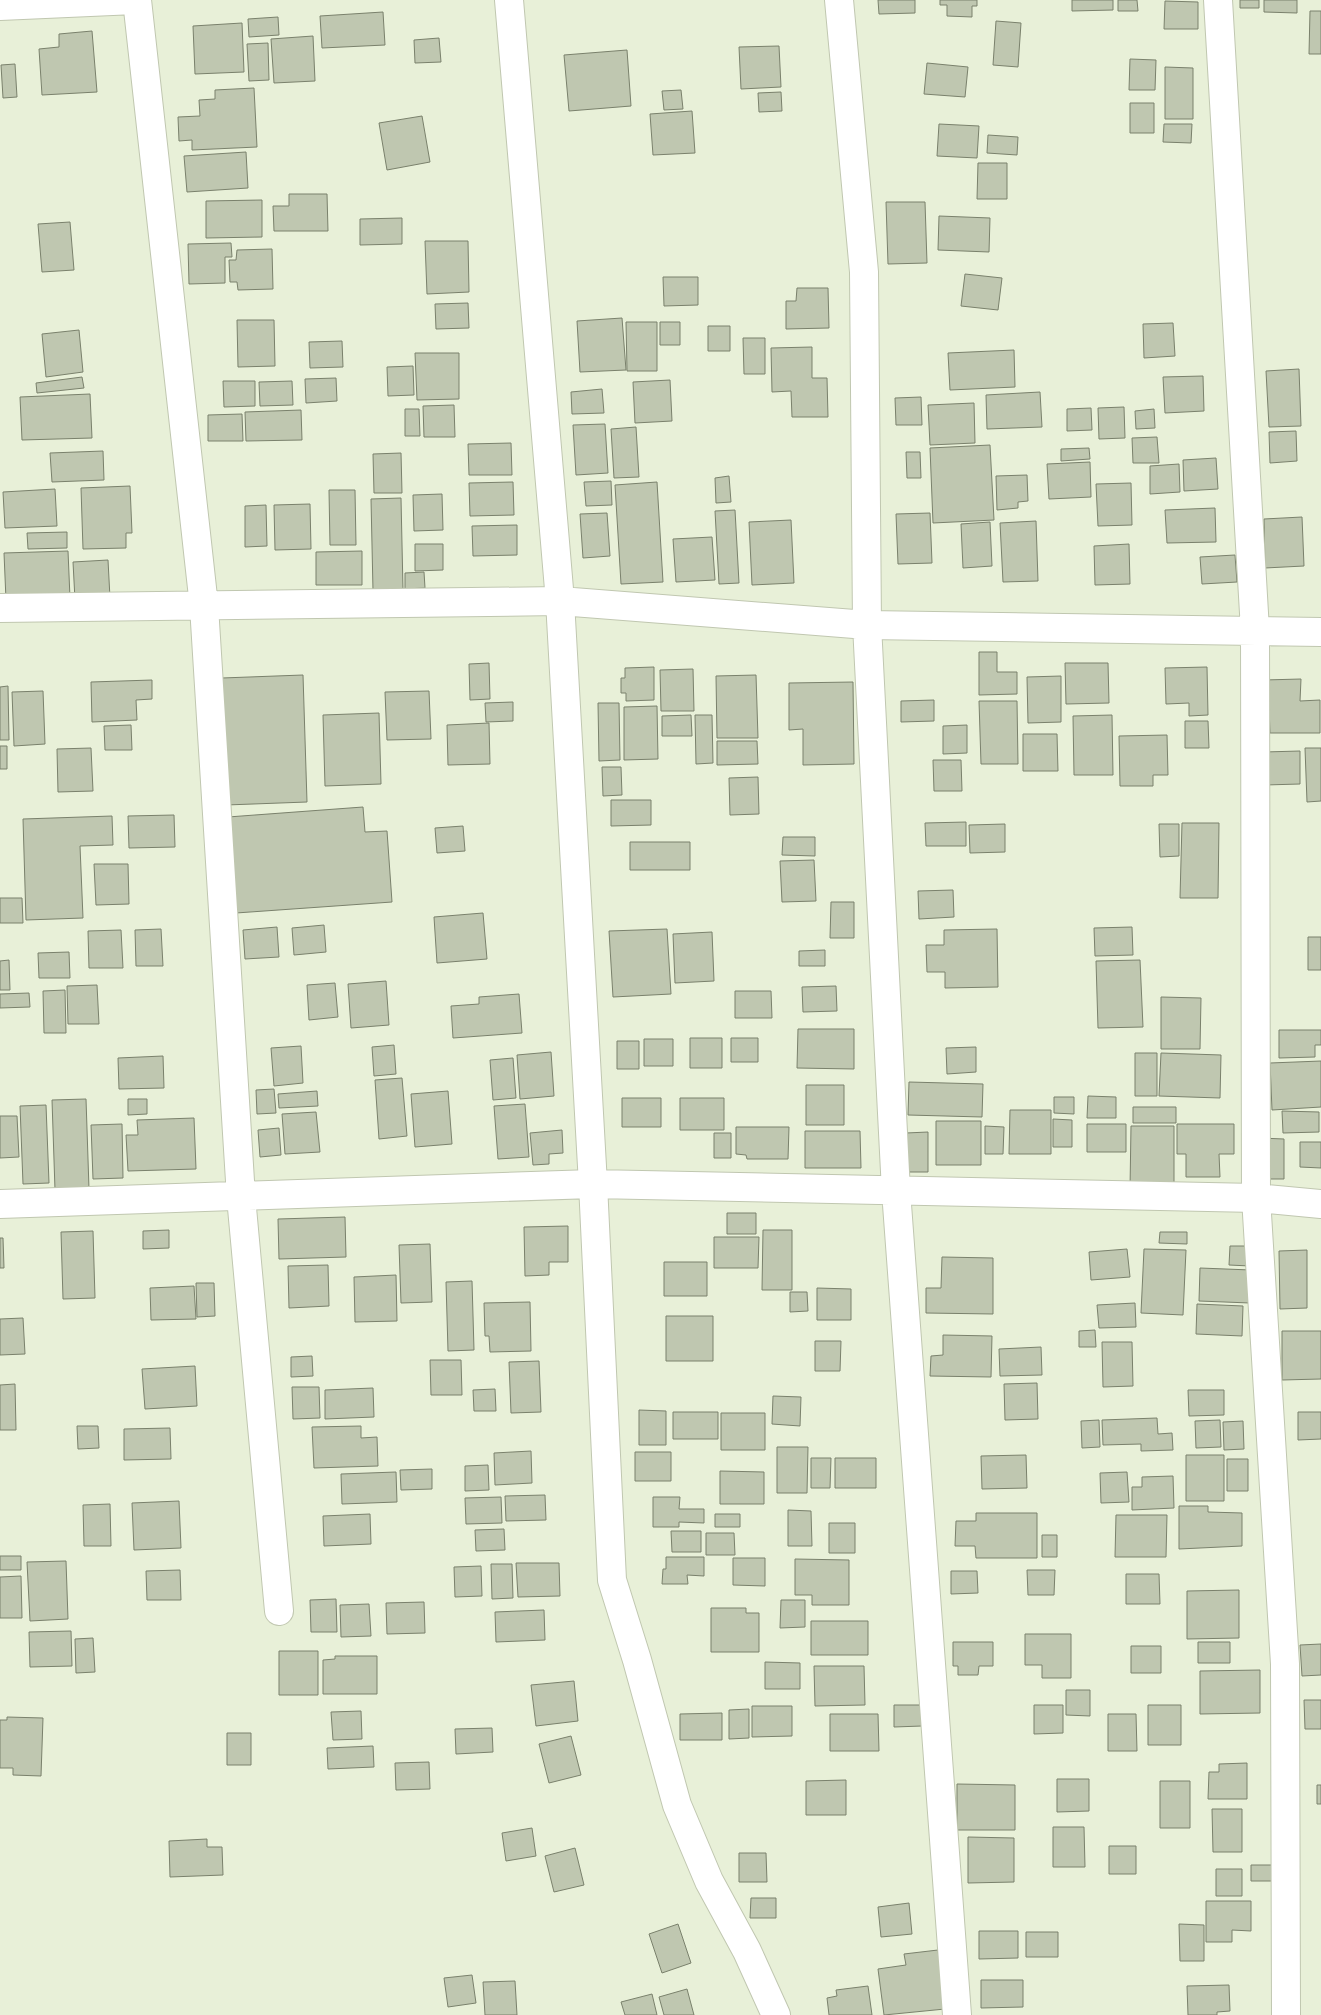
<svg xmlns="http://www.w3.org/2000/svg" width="1321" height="2015" font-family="'Fira Sans Condensed',sans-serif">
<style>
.building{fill:#bfc7b0;stroke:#7a816c}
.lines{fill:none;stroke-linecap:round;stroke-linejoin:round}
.minor-casing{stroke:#c0c7b0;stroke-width:30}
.minor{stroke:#fff;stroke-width:28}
</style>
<rect width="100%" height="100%" fill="#e8f0d8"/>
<path class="building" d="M878,0H915V13L879,14Z
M940,0H977V6H972V17L947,16V5H940Z
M1072,0H1113V10L1072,11Z
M1118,0H1137L1138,11H1118Z
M1240,0H1259V8H1240Z
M1264,0H1297V13L1264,12Z
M1165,1L1198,2V29H1164Z
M1310,11H1321V54H1309Z
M383,12L385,45L322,48L320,16Z
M278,17L279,35L249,37L248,19Z
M996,21L1021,23L1018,67L993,65Z
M242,23L244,72L195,74L193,26Z
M92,31L97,92L42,95L39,49L59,47V34Z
M313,36L315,81L274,83L271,39Z
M439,38L441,62L415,63L414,40Z
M268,43L269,80L249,81L247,44Z
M779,46L781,87L741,89L739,47Z
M627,50L631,106L569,111L564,55Z
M1130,59L1156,60L1155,90H1129Z
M927,63L968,67L965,97L924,94Z
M15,64L17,97L3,98L1,65Z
M1165,67L1193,68V119H1165Z
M254,88L257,147L192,150V140L179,141L178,117L200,116L199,100L215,99V90Z
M681,90L683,109L664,110L662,91Z
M781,92L782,111L759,112L758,93Z
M1130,103H1154V133H1130Z
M692,111L695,153L653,155L650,114Z
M422,116L430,162L387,170L379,123Z
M939,124L979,126L977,158L937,156Z
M1164,124H1192L1191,143L1163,142Z
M988,135L1018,137L1017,155L987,153Z
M246,152L248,188L187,192L184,156Z
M978,163H1007V199H977Z
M289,194H327L328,231H274L273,206H289Z
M262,200V237L206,238V201Z
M886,202H925L927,263L888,264Z
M939,216L990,218L989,252L938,250Z
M402,218V244L360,245V219Z
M70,222L74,270L42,272L38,224Z
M425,241H468L469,292L427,294Z
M231,243L232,257H225V283L189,284L188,244Z
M272,249L273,289L238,290L237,282H230L229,260H236L237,250Z
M965,274L1002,278L998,310L961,306Z
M663,277H698V305L664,306Z
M797,288H828L829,328L786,329V301H796Z
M468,303L469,328L436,329L435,304Z
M622,318L626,370L580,372L577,321Z
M237,320H274L275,366L238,367Z
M626,322H657V371H627Z
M660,322H680V345H660Z
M1173,323L1175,356L1144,358L1143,324Z
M708,326H730V351H708Z
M79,330L83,372L46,377L42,334Z
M743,338H765V374H744Z
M342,341L343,367L310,368L309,342Z
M812,347V378H827L828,417H792L791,391L772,392L771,348Z
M1014,350L1015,387L950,390L948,353Z
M415,353H459V399L417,400Z
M413,366L414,395L388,396L387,367Z
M1299,369L1301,426L1269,427L1266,371Z
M1203,376L1204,411L1165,413L1163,377Z
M82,377L84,388L37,393L36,383Z
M336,378L337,401L306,403L305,379Z
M670,380L672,421L635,423L633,382Z
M223,381H255V406L224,407Z
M292,381L293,405L260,406L259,382Z
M602,389L604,413L572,414L571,392Z
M1040,392L1042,427L987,429L986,395Z
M90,394L92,438L22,440L20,397Z
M921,397L922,425H896L895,398Z
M974,403L975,443L930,445L928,405Z
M454,405L455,437H424L423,406Z
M1124,407L1125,438L1099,439L1098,408Z
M1091,408L1092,430L1067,431V409Z
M405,409H419L420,436H405Z
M1154,409L1155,428L1136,429L1135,411Z
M301,410L302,440L246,441L245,412Z
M242,414L243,441H208V415Z
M605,424L608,473L576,475L573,425Z
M636,427L639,477L614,478L611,429Z
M1296,431L1297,461L1270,463L1269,432Z
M1157,437L1159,463H1133L1132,438Z
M511,443L512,475H469L468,444Z
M990,445L994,520L933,523L930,448Z
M1089,448L1090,459L1061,461V449Z
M103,451L104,480L52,482L50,453Z
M906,452H920L921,478H907Z
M401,453L402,493H374L373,454Z
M1216,458L1218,489L1184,491L1183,460Z
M1090,462L1091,497L1049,499L1047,464Z
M1179,464L1180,492L1150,494V466Z
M1027,475L1028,501L1018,502V508L997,510L996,476Z
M729,476L731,502L716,503L715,478Z
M611,481L612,505L586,506L584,482Z
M513,482L514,515L470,516L469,483Z
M657,482L663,582L621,584L615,485Z
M1131,483L1132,525L1098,526L1096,484Z
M130,486L132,533H126V548L83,549L81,488Z
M55,489L57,526L5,528L3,492Z
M329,490H355L356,545H330Z
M442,494L443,530L414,531L413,495Z
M401,498L403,590L373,591L371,499Z
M310,504L311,549L275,550L274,505Z
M266,505L267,546L245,547V506Z
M1215,508L1216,542L1167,543L1165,510Z
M735,510L739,583L719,584L715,511Z
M607,513L610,556L583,558L580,514Z
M930,513L932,563L898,564L896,514Z
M1302,517L1304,566L1265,568L1264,519Z
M791,520L794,583L752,585L749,522Z
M1036,521L1038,581L1003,582L1000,523Z
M990,522L992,566L963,568L961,524Z
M517,525V555L473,556L472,526Z
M67,532V548L28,549L27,533Z
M712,537L715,580L676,582L673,539Z
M415,544H443V570L415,571Z
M1129,544L1130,584L1095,585L1094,546Z
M68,551L70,598L6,600L4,553Z
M362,551V585H316V552Z
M1235,555L1237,582L1202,584L1200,557Z
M108,560L110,598L75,600L73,562Z
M424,572L425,588L405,589V573Z
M979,652H997V672H1017V694L979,695Z
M489,663L490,699L470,700L469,664Z
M1065,663H1108L1109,703L1066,704Z
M654,667V700L626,701V693H621V678H625V668Z
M1207,667L1208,715L1189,716V703L1166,704L1165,668Z
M693,669L694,711H661L660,670Z
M303,675L307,802L226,805L222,678Z
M756,675L758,738H717L716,676Z
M1061,676V722L1028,723L1027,677Z
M1301,679L1300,701L1320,700V733H1270L1269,707H1264V680Z
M152,680V699L136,700L137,720L92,722L91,682Z
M853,682L854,764L803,765V729L789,730V683Z
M8,686L9,740H0V687Z
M43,691L45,744L14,746L12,692Z
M429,691L431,739L387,740L385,692Z
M934,700V721L901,722V701Z
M979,701H1017L1018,764H981Z
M513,702V721L486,722L485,703Z
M598,703H619L620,760L599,761Z
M657,706L658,759L624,760V707Z
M379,713L381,784L325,786L323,715Z
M691,715L692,736H662V716Z
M695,715H712L713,763L696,764Z
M1112,715L1113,775H1074L1073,716Z
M1185,721H1208L1209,748H1185Z
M489,723L490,764L448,765L447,725Z
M131,725L132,750H105L104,726Z
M967,725V753L943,754V726Z
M1023,734H1057L1058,771H1023Z
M1167,735L1168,775H1153V786H1120L1119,736Z
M717,741H757L758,764L717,765Z
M0,746H7V769H0Z
M91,748L93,791L58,792L57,749Z
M1305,748H1321V801L1307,802Z
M1300,751V784L1265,785L1264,752Z
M933,760H961L962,791H934Z
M602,767H621L622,795L603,796Z
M758,777L759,814L730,815L729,778Z
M611,800H651V825L611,826Z
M363,807L365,832L387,831L392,902L236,913L228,817Z
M174,815L175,847L129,848L128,816Z
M112,816L113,845L80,846L83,918L26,920L23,819Z
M966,822V846H926L925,823Z
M1182,823H1219L1218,898H1180Z
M1005,824V852L970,853L969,825Z
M1159,824H1179V856L1160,857Z
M463,826L465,851L437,853L435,828Z
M783,837H815V856L782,855Z
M630,842H690V870H630Z
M814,860L816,901L782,902L780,861Z
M94,864H128L129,904L96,905Z
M953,890L954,917L919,919L918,891Z
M0,898H22L23,923H0Z
M831,902H854V938H830Z
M483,913L487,959L437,963L434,917Z
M324,925L326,952L294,955L292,928Z
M277,927L279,957L245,959L243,930Z
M1132,927L1133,955L1095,956L1094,928Z
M161,929L163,966H136L135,930Z
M667,929L671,994L613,997L609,931Z
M997,929L998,987L945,988V972H927L926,945H944V930Z
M121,930L123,968H89L88,931Z
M712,932L714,981L675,983L673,934Z
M1308,937H1321V970H1308Z
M825,950V966H799V951Z
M69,952L70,978H39L38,953Z
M9,960L10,990H0V961Z
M1140,960L1143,1027L1098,1028L1096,961Z
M386,981L389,1025L351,1028L348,984Z
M335,983L338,1017L309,1020L307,985Z
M97,985L99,1024H68L67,986Z
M836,986L837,1011L803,1012L802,987Z
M65,990L66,1033H44L43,991Z
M735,991H771L772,1018H735Z
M29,993L30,1007L0,1008V994Z
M519,994L522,1033L453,1038L451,1006L479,1004V997Z
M1161,997L1201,998L1200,1049H1161Z
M798,1029H854V1069L797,1068Z
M1279,1030H1321V1045H1315V1057L1279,1058Z
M690,1038H722V1068H690Z
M731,1038H758V1062H731Z
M644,1039H673V1066H644Z
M617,1041H639V1069H617Z
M394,1045L396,1074L374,1076L372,1047Z
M301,1046L303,1083L274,1086L271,1048Z
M976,1047V1072L947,1074L946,1048Z
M551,1052L554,1096L520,1099L517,1055Z
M1135,1053H1157V1096H1135Z
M1161,1053L1221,1055L1220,1098L1159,1096Z
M163,1056L164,1088L119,1089L118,1058Z
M513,1058L516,1098L493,1100L490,1060Z
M1321,1061V1107L1272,1110L1270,1063Z
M402,1078L407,1136L379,1139L375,1080Z
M909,1082L983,1084L982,1117L908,1115Z
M806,1085H844V1125H806Z
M274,1089L276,1113L257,1114L256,1090Z
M317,1091L318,1106L279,1108L278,1094Z
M448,1091L452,1144L415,1147L411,1094Z
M1088,1096L1116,1097V1118H1087Z
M1054,1097H1074V1114L1054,1113Z
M622,1098H661V1127H622Z
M680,1098H724V1130H680Z
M86,1099L89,1189L55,1190L52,1100Z
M128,1099H147V1114L128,1115Z
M525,1104L529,1157L498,1159L494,1106Z
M46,1105L49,1183L23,1184L20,1106Z
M1133,1107H1176V1123H1133Z
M1010,1110H1051V1154H1009Z
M1282,1111L1319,1112V1132L1283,1133Z
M316,1112L320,1152L285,1154L282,1114Z
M0,1116H17L19,1157L0,1158Z
M194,1118L196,1169L128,1171L126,1135H138L137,1120Z
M1053,1119L1072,1120V1147H1053Z
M936,1121H981V1165H936Z
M122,1124L123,1178L93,1179L91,1125Z
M1087,1124H1126V1152H1087Z
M1177,1124H1234V1154H1219L1220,1177H1186V1154H1177Z
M985,1126L1004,1127L1003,1154H985Z
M1131,1126H1174V1189H1130Z
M736,1127H789L788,1159H747L746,1155L736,1154Z
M279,1128L281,1155L260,1157L258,1130Z
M562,1130L563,1153L549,1154V1164L533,1165L530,1133Z
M805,1131H860L861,1168H805Z
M928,1132V1172H906V1133Z
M714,1133H731V1158H714Z
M1260,1138L1284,1139V1179H1260Z
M1300,1142H1321V1168L1300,1167Z
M727,1213H756V1234H727Z
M345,1217L346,1257L279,1259L278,1219Z
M568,1226V1262H549V1275L525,1276L524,1227Z
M169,1230V1248L143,1249V1231Z
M763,1230H792V1290H762Z
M93,1231L95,1298L63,1299L61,1232Z
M1160,1232H1187V1244L1159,1243Z
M714,1237H759L758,1268H714Z
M0,1238H3L4,1268H0Z
M430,1244L432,1302L401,1303L399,1245Z
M1230,1246H1251L1250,1266L1229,1265Z
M1127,1249L1130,1277L1091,1280L1089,1252Z
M1144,1249L1186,1250L1183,1315L1141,1313Z
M1307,1250V1308L1280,1309L1279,1251Z
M942,1257L993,1258V1314L926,1313V1288H941Z
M664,1262H707V1296H664Z
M328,1265L329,1306L289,1308L288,1266Z
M1200,1268L1251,1270L1250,1303L1199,1301Z
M396,1275L397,1321L355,1322L354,1277Z
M472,1281L474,1350L448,1351L446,1282Z
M196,1283H214L215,1316L197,1317Z
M194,1286L196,1319L151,1320L150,1288Z
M817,1288L851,1289V1320H817Z
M790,1292H807L808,1311L790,1312Z
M530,1302L531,1351L490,1352L489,1336H485L484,1303Z
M1135,1303L1136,1327L1099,1328L1097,1305Z
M1197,1304L1243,1306L1242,1336L1196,1334Z
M666,1316H713V1361H666Z
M23,1318L25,1354L0,1355V1319Z
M1095,1330L1096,1347H1079V1331Z
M1282,1331H1321V1379L1282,1380Z
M943,1335L992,1336L991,1377L930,1376L931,1356L943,1355Z
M815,1341H841L840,1371H815Z
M1102,1342H1132L1133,1386L1103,1387Z
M1041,1347L1042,1375L1000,1376L999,1349Z
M312,1356L313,1376L291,1377V1357Z
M430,1360H461L462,1395H431Z
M539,1361L541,1412L511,1413L509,1362Z
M195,1366L197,1406L145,1409L142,1369Z
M1037,1383L1038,1419L1005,1420L1004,1384Z
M15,1384L16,1430H0V1385Z
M292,1387H319L320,1418L293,1419Z
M373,1388L374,1417L325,1419V1390Z
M495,1389L496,1411H474L473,1390Z
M1188,1390H1224V1415L1189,1416Z
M773,1396L801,1397L800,1426L772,1424Z
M639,1410L666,1411V1445H639Z
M673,1412H718V1439H673Z
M1298,1412H1321V1439L1298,1440Z
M721,1413H765V1450H721Z
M1157,1418L1158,1434L1172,1433L1173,1450L1141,1451V1444L1103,1445L1102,1420Z
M1099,1420L1100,1447L1082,1448L1081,1421Z
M1220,1420L1221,1447L1196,1448L1195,1421Z
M1243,1421L1244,1449L1224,1450L1223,1422Z
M77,1426H98L99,1448L78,1449Z
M361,1426V1438L377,1437L378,1466L314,1468L312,1427Z
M170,1428L171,1459L124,1460V1429Z
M777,1447H808L807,1493H777Z
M531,1451L532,1483L495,1485L494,1453Z
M635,1452H671V1481H635Z
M1026,1455L1027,1488L982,1489L981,1456Z
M1186,1455H1224V1501H1186Z
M811,1458H831L830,1488H811Z
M835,1458H876V1488H835Z
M1227,1459H1248V1491H1227Z
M488,1465L489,1490L465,1491V1466Z
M432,1469V1489L401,1490L400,1470Z
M720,1471L764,1472V1504H720Z
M396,1472L397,1502L342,1504L341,1474Z
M1127,1472L1129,1502L1101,1503L1100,1473Z
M1173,1476L1174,1508L1132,1510V1487H1142V1477Z
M545,1495L546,1520L506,1521L505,1496Z
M501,1497L502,1523L466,1524L465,1498Z
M653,1497H680L679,1509H704V1523L679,1522V1527H653Z
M179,1501L181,1548L134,1550L132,1503Z
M110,1504L111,1546H84L83,1505Z
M1179,1506H1208V1512L1242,1513V1546L1179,1549Z
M788,1510L811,1511L812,1546H788Z
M976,1513H1037V1558H976L975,1546H955L956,1521H976Z
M370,1514L371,1544L324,1546L323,1516Z
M715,1514H740V1527H715Z
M1116,1515H1167L1166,1557H1115Z
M829,1523H855V1553H829Z
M504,1529L505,1550L476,1551L475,1530Z
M671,1531H701V1552H672Z
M706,1533H734L735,1555H706Z
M1042,1535H1057V1557H1042Z
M0,1556H21V1570H0Z
M666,1557H704V1576L687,1575L688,1584H662L663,1569H666Z
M733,1558H765V1586L733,1585Z
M795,1559L849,1560V1605H812V1595H795Z
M66,1561L68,1619L30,1621L27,1562Z
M516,1563H559L560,1596L518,1597Z
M491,1564H512L513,1598L492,1599Z
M481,1566L482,1596L455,1597L454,1567Z
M180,1570L181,1600H147L146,1571Z
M1027,1570H1055L1054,1595H1028Z
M951,1571H977L978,1593L951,1594Z
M1126,1574H1159L1160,1604H1126Z
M21,1576L22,1618H0V1577Z
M1239,1590V1638L1187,1639V1591Z
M336,1599L337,1632H311L310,1600Z
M781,1600H805V1627L780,1628Z
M424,1602L425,1633L387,1634L386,1603Z
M369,1604L371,1636L341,1637L340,1605Z
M711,1608H746V1613H759V1652H711Z
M544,1610L545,1640L496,1642L495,1612Z
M811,1621H868V1655H811Z
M71,1631L72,1666L30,1667L29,1632Z
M1025,1634H1071V1678H1042V1665H1025Z
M93,1638L95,1672L76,1673L75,1639Z
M953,1642H993V1666H979L978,1675H958V1666H953Z
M1198,1642H1230V1663H1198Z
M1321,1644V1675L1302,1676L1300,1645Z
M1131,1646H1161V1673H1131Z
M279,1651H318V1695H279Z
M335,1656H377V1694H323V1660L335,1659Z
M765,1662L800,1663V1689H765Z
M814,1666H864L865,1705L815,1706Z
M1260,1670V1713L1200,1714V1671Z
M574,1681L578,1721L536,1726L531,1685Z
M1066,1690H1090V1716L1066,1715Z
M1304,1700H1321V1729H1305Z
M894,1705H923L922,1726L894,1727Z
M1034,1705H1063V1733L1034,1734Z
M1148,1705H1181V1745H1148Z
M752,1706H792V1736L752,1737Z
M749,1709V1738L729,1739V1710Z
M361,1711L362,1739L333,1740L331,1712Z
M722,1713V1740H680V1714Z
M830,1714H878L879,1751H830Z
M1108,1714H1136L1137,1751H1108Z
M7,1717L43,1718L41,1776L13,1775V1768H0V1720H7Z
M492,1728L493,1752L456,1754L455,1729Z
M227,1733H251V1765H227Z
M571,1736L581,1775L549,1783L539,1744Z
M373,1746L374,1767L328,1769L327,1748Z
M429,1762L430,1789L396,1790L395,1763Z
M1247,1763V1799H1208L1209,1772H1219V1764Z
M1057,1779H1089V1811L1057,1812Z
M846,1780V1815H806V1781Z
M1160,1781H1190V1828H1160Z
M957,1784L1015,1785V1830H957Z
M1317,1785H1321V1804H1317Z
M1212,1809H1242V1852H1213Z
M1053,1827H1084L1085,1867H1053Z
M532,1828L536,1856L506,1861L502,1833Z
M968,1837L1014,1838V1882L968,1883Z
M207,1839V1847H222L223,1875L170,1877L169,1841Z
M1109,1846H1136V1874H1109Z
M575,1848L584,1885L554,1892L545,1856Z
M739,1853H766L767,1882H739Z
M1251,1865H1272V1881H1251Z
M1216,1869H1242V1896H1216Z
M751,1898H776V1918H750Z
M1206,1901H1251V1931L1232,1930V1942H1206Z
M909,1903L912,1934L881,1937L878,1907Z
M678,1924L691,1963L662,1973L649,1934Z
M1179,1924L1204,1925V1961H1180Z
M979,1931H1018V1958L979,1959Z
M1026,1932H1058V1957H1026Z
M938,1950L945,2009L884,2015L878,1969L906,1965L904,1954Z
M472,1975L476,2003L448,2007L444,1978Z
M981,1980H1023V2007L981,2008Z
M515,1981L517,2015H485L483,1982Z
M1229,1985L1230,2011L1217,2012V2015H1188L1187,1986Z
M868,1986L872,2015H829L827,1998L837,1996L836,1990Z
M687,1989L694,2015H664L659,1997Z
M652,1994L657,2015H625L621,2002Z"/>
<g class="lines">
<g class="minor-casing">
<path id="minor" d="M137,0L204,606L241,1197L279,1611
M509,0L560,601L593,1184L612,1580L637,1660L677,1805L709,1881L747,1951L776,2015
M839,0L864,272L867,625L896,1191L957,2015
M1218,0L1255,630L1256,1198L1285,1664L1286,2015
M0,6L135,0
M0,608L560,601L867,625L1321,632
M0,1204L593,1184L1256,1198L1321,1204"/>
</g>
<use href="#minor" class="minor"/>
</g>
</svg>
